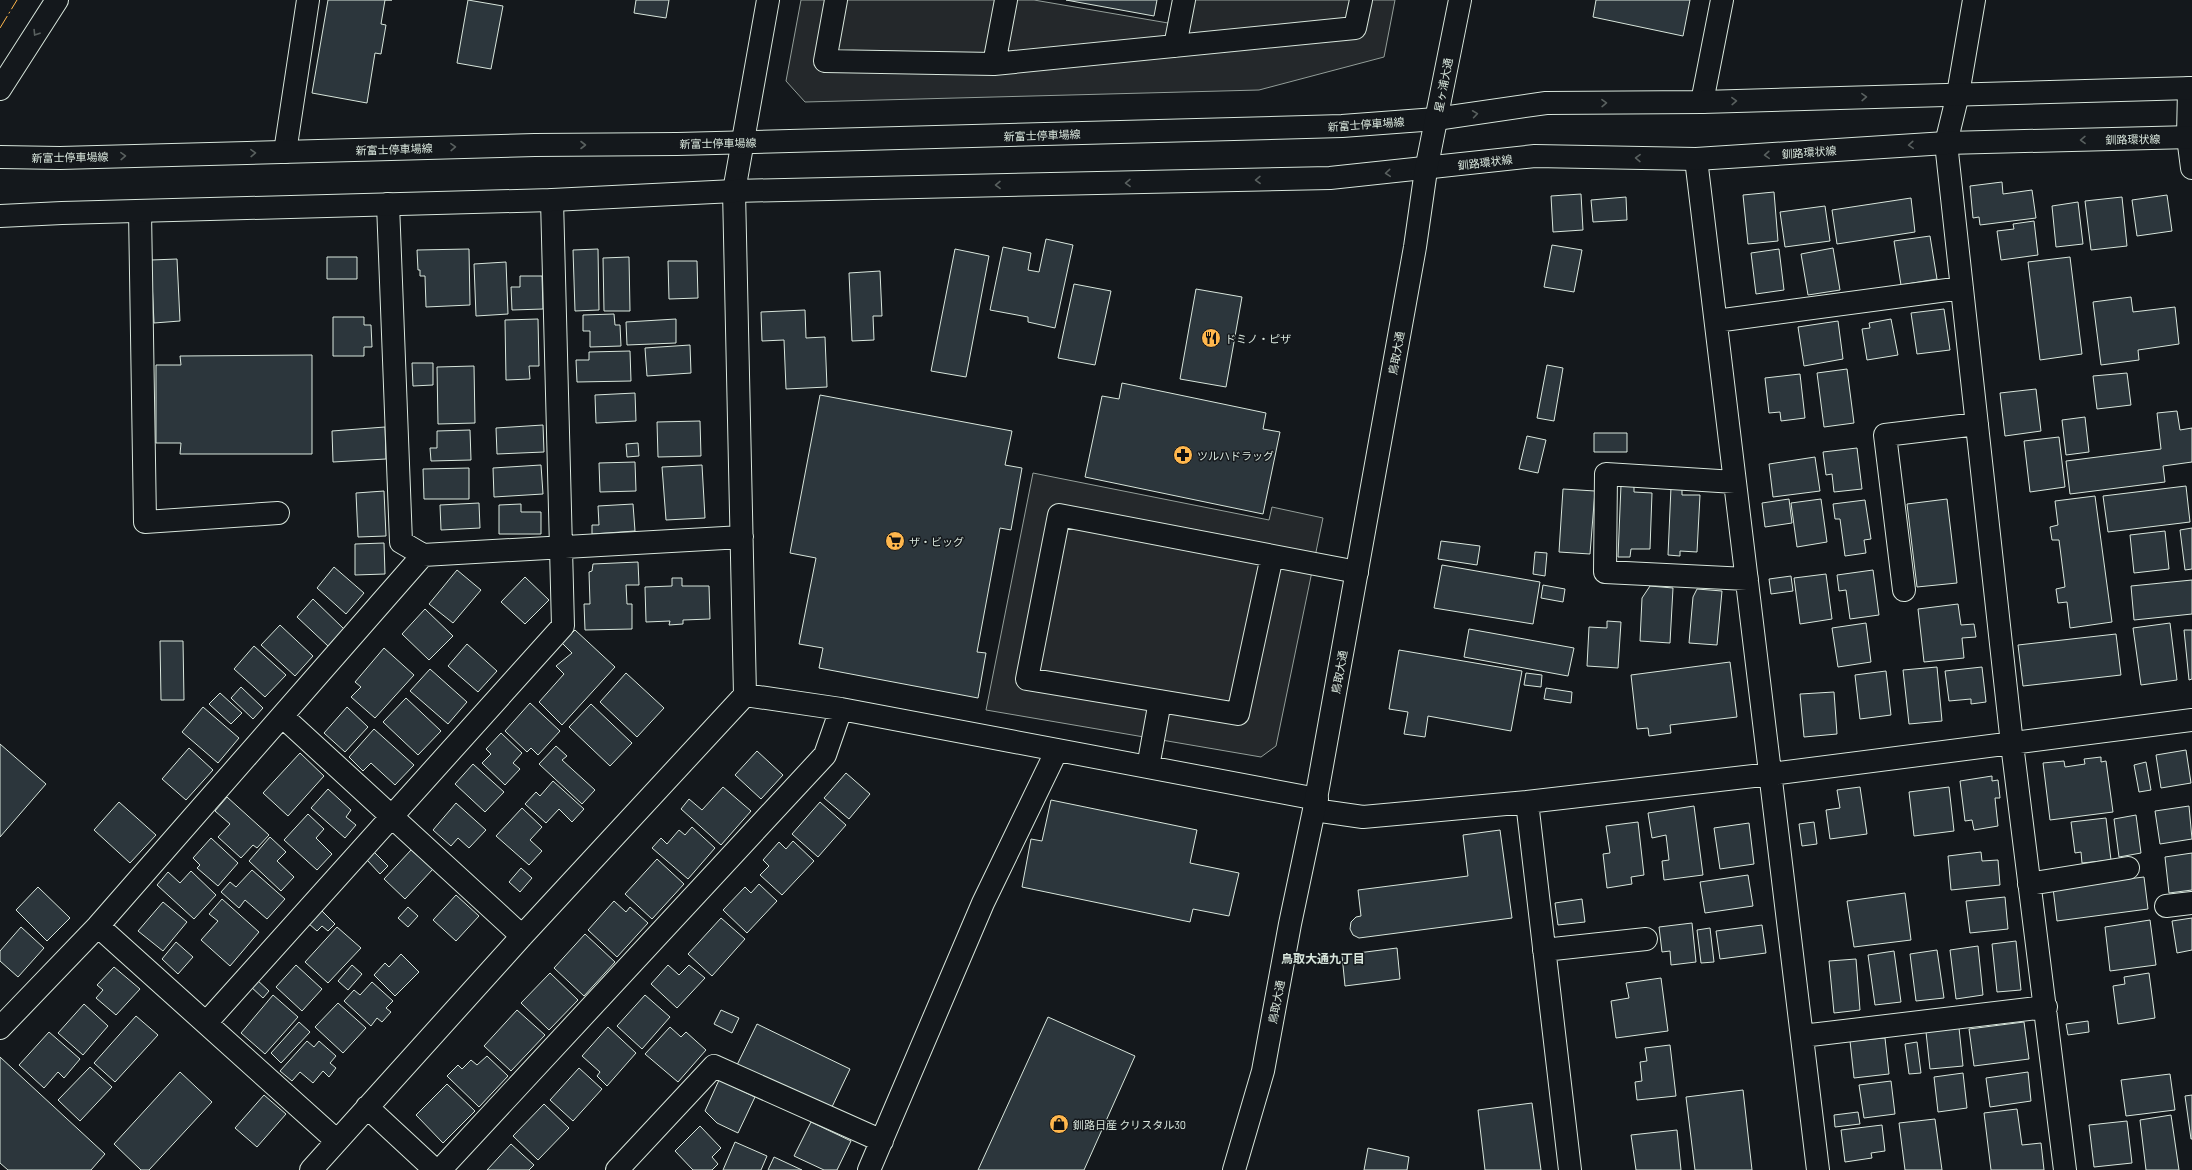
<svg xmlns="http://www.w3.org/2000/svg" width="2192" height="1170" font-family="Barlow,'Noto Sans JP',sans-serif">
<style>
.parking{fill:#24282b;stroke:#939e99}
.building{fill:#2c363c;stroke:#d8e6dc}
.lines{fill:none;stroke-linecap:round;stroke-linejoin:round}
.minor-casing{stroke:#d8e6dc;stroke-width:24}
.major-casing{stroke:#d8e6dc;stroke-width:24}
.highway-casing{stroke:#d8e6dc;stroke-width:24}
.minor{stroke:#14181c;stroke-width:22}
.major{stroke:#14181c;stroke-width:22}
.highway{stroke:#14181c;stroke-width:22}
.power{stroke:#ffb74d;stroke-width:1;stroke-dasharray:14 3 2 3;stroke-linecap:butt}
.oneway{stroke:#59605f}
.labels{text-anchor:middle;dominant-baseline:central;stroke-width:3;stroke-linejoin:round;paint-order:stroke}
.street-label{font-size:11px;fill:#d8e6dc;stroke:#14181c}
.poi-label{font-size:11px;fill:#d8e6dc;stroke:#14181c;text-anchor:start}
.neighbourhood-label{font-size:12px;font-weight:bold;fill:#d8e6dc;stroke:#14181c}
</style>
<rect width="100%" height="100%" fill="#14181c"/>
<path class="parking" d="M801,0H1034L1168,23L1173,0H1395L1384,57L1259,90L805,102L786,81Z
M1033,473L1269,520L1272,507L1323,518L1276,746L1261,757L986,710Z"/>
<path class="building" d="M328,0H392H385L381,24L386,25L381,54L375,53L367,103L312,93Z
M468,0L503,6L491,69L457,63Z
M636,0H669L666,18L634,13Z
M1066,0H1157L1154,16Z
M1596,0H1690L1683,36L1593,17Z
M2002,182L2003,194L2032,190L2036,218L1980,225L1979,217L1973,218L1970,186Z
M1774,192L1778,241L1748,244L1743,195Z
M1581,194L1583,230L1553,232L1551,196Z
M2167,195L2172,231L2137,236L2132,200Z
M1626,197L1627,220L1593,222L1591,200Z
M2122,197L2127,246L2091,250L2085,201Z
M1911,198L1915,232L1837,244L1832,210Z
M2078,202L2083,244L2056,247L2052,206Z
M1825,206L1830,241L1785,247L1780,212Z
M2034,221L2038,255L2001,260L1997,231L2014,229L2013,224Z
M1930,236L1937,279L1901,285L1894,241Z
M1046,239L1073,245L1055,328L1028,322V317L990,310L1003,247L1031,253L1028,270L1039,272Z
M1552,245L1582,250L1574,292L1544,287Z
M1833,248L1840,290L1808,295L1801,254Z
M469,249L470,305L426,307L425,276H420V270H418L417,250Z
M598,249L599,310L575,311L573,250Z
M955,249L989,256L966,377L931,371Z
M1779,249L1784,290L1756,294L1751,253Z
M327,257H357V279H327Z
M629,257L630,311H604L603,258Z
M2070,257L2082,354L2040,360L2028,262Z
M177,259L180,321L154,323L151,260Z
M668,261H697L698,298L669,299Z
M506,262L508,314L476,316L474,264Z
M880,271L882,316H873L874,340L852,341L849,273Z
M520,276H542L543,309L512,310L511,287H520Z
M1074,284L1111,291L1095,365L1058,358Z
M1196,289L1242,297L1226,387L1180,379Z
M2131,297L2133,312L2175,307L2179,344L2138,350L2139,360L2101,365L2093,302Z
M1944,309L1950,350L1917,354L1911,313Z
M805,310L806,338L825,337L827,387L786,389L784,340L762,341L761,312Z
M614,314L615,325H620L621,346L590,347V331H583V315Z
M333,317H364V325H371L372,347H364V356H333Z
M538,319L539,366H529L530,379L506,380L505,320Z
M676,319V343L627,345L626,322Z
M1891,319L1898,355L1867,360L1862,329L1870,328L1869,323Z
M1838,321L1843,359L1804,366L1798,327Z
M690,345L691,373L647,376L645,348Z
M630,351L631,381L577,382L576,360H589V352Z
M312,355V454H180L181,443H156V365H181L180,356Z
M412,363H433V385L413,386Z
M1547,365L1563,368L1554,421L1537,418Z
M474,366L475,423L438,424L437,367Z
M1847,369L1854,423L1824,427L1817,373Z
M2127,373L2131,405L2097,409L2093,376Z
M1800,374L1805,418L1781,421L1780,412L1769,413L1765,378Z
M1122,383L1266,413L1263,429L1280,432L1263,514L1085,477L1102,396L1119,399Z
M2036,389L2041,431L2005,436L2000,393Z
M635,393L636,421L596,423L595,395Z
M820,395L1012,431L1005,465L1022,468L1011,530L1000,528L977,652L986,653L978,698L819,668L823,648L799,644L816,558L790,553Z
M2177,411L2180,430L2192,428V462L2163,466L2165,482L2070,494L2066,461L2161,449L2157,413Z
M2085,417L2089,452L2066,455L2062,420Z
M700,421L701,456L658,457L657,422Z
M543,425L544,452L497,454L496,428Z
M385,427L386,459L333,462L332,431Z
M470,430L471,460L431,461L430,448H437V431Z
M1594,433H1627V452H1594Z
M1527,436L1546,440L1538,473L1519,469Z
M2059,437L2065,487L2030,492L2024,441Z
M638,443L639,456L627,457L626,444Z
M1857,448L1862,489L1834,492L1832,474L1826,475L1823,452Z
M1815,457L1820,491L1773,497L1769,464Z
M635,462L636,491L600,492L599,463Z
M541,465L543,494L494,497L493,468Z
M702,465L705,518L666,520L662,467Z
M469,468V499H424L423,469Z
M1621,485H1634V492L1652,493L1650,549H1631L1630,557H1618Z
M2186,486L2190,522L2108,532L2103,496Z
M1671,487H1682V495H1700L1697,552L1680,551V556L1668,555Z
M1563,489L1595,491L1590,554L1559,552Z
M384,491L386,536L358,537L356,493Z
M2095,496L2112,622L2070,628L2067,602L2058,603L2056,589L2065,587L2059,540H2052L2050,527L2058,525L2055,501Z
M1789,499L1792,523L1765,527L1762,503Z
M1821,499L1827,542L1797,547L1791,503Z
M1947,499L1957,583L1917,587L1907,504Z
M1865,500L1871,539L1864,540L1866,553L1845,556L1840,519H1835L1833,504Z
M479,503L480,528L441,530L440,505Z
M521,504V512H541V534H499V505Z
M633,504L635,531L592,534V525H599L598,506Z
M2192,528V569L2185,570L2180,530Z
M2165,531L2169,569L2134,573L2130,535Z
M1441,541L1480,546L1477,565L1438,559Z
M384,543L385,574L355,575V544Z
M1535,552L1547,553L1545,576L1533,574Z
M638,562L639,585H626L627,604H632V629L585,630L584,604H590L589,572L592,571L593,564Z
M1442,565L1540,582L1533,624L1434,608Z
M334,567L364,593L346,614L317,588Z
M457,570L481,590L453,623L429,604Z
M1873,570L1879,615L1850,619L1846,590L1839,591L1837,575Z
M1826,574L1832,619L1800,624L1794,578Z
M1791,576L1793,591L1771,594L1769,579Z
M525,577L549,600L525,624L501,602Z
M672,578H682V586H709L710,619L683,620V624L669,625L670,621L646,622L645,587L672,586Z
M2192,580V614L2134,620L2131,586Z
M1543,585L1565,589L1563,602L1541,598Z
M1650,586L1673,588L1670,643L1640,641L1642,598Z
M1697,589L1722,591L1717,645L1689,643L1693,597Z
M313,599L344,629L328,646L297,617Z
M1958,604L1961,625L1974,624L1976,637L1962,638L1964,658L1924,662L1918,609Z
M425,609L453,636L429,660L402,634Z
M1607,621L1621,622L1618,668L1587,666L1589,627L1607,628Z
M1866,623L1871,662L1838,667L1832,628Z
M2170,623L2177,680L2141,685L2133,628Z
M280,625L313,656L295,676L261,645Z
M1469,629L1574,648L1568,676L1464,657Z
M575,630L615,667L562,725L539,702L564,674L556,666L572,653L562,643Z
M2184,630H2192V679L2189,680Z
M2116,634L2121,675L2023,686L2018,645Z
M160,641H183L184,700H161Z
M467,644L497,671L478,692L448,666Z
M254,646L286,675L265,697L234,669Z
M384,648L414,675L375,718L351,697L361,687L355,682Z
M1399,650L1522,671L1511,731L1428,716L1425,737L1404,734L1408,712L1389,709Z
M1730,662L1737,717L1670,725L1671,733L1649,736L1648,728L1637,729L1631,675Z
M1937,667L1942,721L1909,724L1903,670Z
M1982,667L1986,702L1971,704V699L1949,701L1945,671Z
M430,669L467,702L448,724L410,691Z
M1886,671L1891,715L1860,719L1855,675Z
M626,673L664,708L637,737L600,702Z
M1526,673L1542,675L1541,687L1524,685Z
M241,687L263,708L253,719L231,698Z
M1546,688L1572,692L1571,703L1544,699Z
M1834,692L1837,734L1804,737L1800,694Z
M220,693L242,713L231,724L209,704Z
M406,698L441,731L418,755L383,722Z
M530,703L560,731L538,755L531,748L527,752L505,731Z
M591,704L632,743L610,766L569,727Z
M203,707L239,738L218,763L182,732Z
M347,707L368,727L345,752L324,733Z
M374,729L414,765L395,785L371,763L363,771L349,757Z
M501,733L522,753L513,763L520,769L505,785L482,763L491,754L486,749Z
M0,744L46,784L0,837Z
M556,746L567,756L562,760L595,790L582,804L539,764Z
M189,748L213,770L186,800L162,779Z
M2186,750L2191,783L2161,788L2156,755Z
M757,751L783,775L761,799L735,775Z
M300,753L324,776L288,816L263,793Z
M2101,757V762L2106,761L2113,812L2050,820L2043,763L2064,761L2065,767L2085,764L2084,759Z
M2146,762L2151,790L2139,792L2134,765Z
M473,764L504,792L485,812L455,784Z
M846,773L870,794L849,819L824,798Z
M1992,776V781L1998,780L2000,798H1995L1998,826L1974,830L1972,820L1965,821L1960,781Z
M553,781L584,809L572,822L559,809L546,823L525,804L536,792L540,796Z
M723,787L751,811L721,845L681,809L689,799L702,810Z
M1860,787L1867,834L1830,839L1826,810L1840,808L1837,790Z
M1949,787L1954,831L1914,836L1909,792Z
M328,789L351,810L346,817L356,825L345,838L311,808Z
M227,797L269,835L257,848L253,845L241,858L218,837L230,824L215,811Z
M1051,800L1197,830L1190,863L1239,873L1229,916L1193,909L1190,922L1022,887L1031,839L1042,841Z
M119,802L156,835L130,863L94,830Z
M820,802L846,825L818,857L792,834Z
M456,803L486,830L469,848L458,838L451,846L433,830Z
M1694,806L1703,875L1664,880L1662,861L1669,860L1666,835L1652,838L1648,813Z
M2189,806L2192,839L2160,844L2155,811Z
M522,808L542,827L530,840L542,851L529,865L496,836Z
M308,814L324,829L316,838L332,854L317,870L284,840Z
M2136,815L2141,853L2119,857L2114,819Z
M2106,818L2111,860L2082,863L2081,852L2075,853L2071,822Z
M1638,822L1644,875L1631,877L1632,884L1607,888L1603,854L1610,853L1606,826Z
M1814,822L1817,844L1802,846L1799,824Z
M1749,823L1754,864L1720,869L1714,828Z
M692,827L715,848L688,879L652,848L661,838L667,844L679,830L685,835Z
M1500,830L1512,918L1359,938L1353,935L1350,929L1351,922L1356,917L1361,916L1358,890L1468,876L1463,835Z
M270,837L286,852L277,861L294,877L281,891L249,861Z
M211,838L238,863L218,886L197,868L200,865L193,858Z
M793,841L814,861L782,895L760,875L769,866L763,860L779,842L786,849Z
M411,850L433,869L405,899L384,879Z
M374,852L388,866L380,874L367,860Z
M1981,852L1982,861L1998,860L2000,885L1951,890L1948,856Z
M2192,853V890L2169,893L2165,857Z
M657,859L684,884L652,919L625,894Z
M521,868L532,878L520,892L509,882Z
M252,870L285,899L267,919L245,900L239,908L221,892L230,882L236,887Z
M191,871L216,895L194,919L157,885L168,872L180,883Z
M1748,875L1753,906L1705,913L1700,882Z
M2144,877L2148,909L2057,921L2053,888Z
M759,884L777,901L747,933L723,910L745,887L751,893Z
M38,887L70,918L47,941L16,910Z
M1905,893L1911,940L1854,947L1847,901Z
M456,895L479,916L456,941L433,920Z
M2005,897L2008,929L1970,933L1966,901Z
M222,899L259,932L230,966L201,940L218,921L209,914Z
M1582,899L1585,922L1558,925L1555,903Z
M614,901L626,912L630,907L648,923L617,957L588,930Z
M163,902L187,922L163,951L138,931Z
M408,907L418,916L408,927L398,918Z
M321,910L335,924L328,931L322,926L317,931L308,923Z
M721,918L745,939L712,976L688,954Z
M2192,918V950L2177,953L2172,921Z
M2150,920L2156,965L2110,971L2105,927Z
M1692,923L1696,962L1671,965L1670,951L1662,952L1659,927Z
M1762,925L1766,953L1720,959L1716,931Z
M21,927L44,948L18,977L0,961V951Z
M337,927L361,948L328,983L305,962Z
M1710,928L1714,962L1701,963L1697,930Z
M585,934L615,962L584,996L554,968Z
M2016,941L2021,990L1997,992L1992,944Z
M176,942L193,957L178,974L162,959Z
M1978,946L1983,995L1956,999L1950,950Z
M1397,948L1400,979L1345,986L1342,955Z
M1937,950L1944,998L1916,1001L1910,954Z
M1894,951L1901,1002L1875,1005L1868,955Z
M401,954L419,972L395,996L374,975L385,963L389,967Z
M1856,959L1860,1010L1834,1013L1829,961Z
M296,965L322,989L302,1011L276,987Z
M352,965L362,974L348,990L338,981Z
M668,965L679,975L689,965L705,978L677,1008L651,984Z
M114,967L140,989L116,1015L96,998L103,990L97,985Z
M550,973L578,1000L549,1030L521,1003Z
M2149,973L2155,1018L2118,1024L2113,986L2125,984L2124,977Z
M1661,978L1668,1031L1616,1038L1611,1001L1629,998L1626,983Z
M256,979L269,991L263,998L250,986Z
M372,982L393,1001L386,1008L391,1012L382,1022L377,1018L371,1026L344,1001L354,990L360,995Z
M273,995L298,1017L265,1054L241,1033Z
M645,995L670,1017L642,1049L617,1026Z
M338,1003L366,1028L343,1053L315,1027Z
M84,1004L108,1026L83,1055L58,1033Z
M517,1010L545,1035L511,1071L484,1046Z
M721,1010L739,1018L732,1033L714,1024Z
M136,1016L158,1035L115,1082L94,1063Z
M1048,1017L1135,1056L1084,1170H978Z
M2088,1021L2089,1032L2068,1035L2066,1024Z
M299,1022L310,1032L281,1063L271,1053Z
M2024,1022L2029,1059L1974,1066L1969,1029Z
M757,1024L850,1069L831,1109L737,1065Z
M608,1027L636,1053L607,1086L597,1076L600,1072L582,1056Z
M670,1027L681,1037L686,1032L706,1050L678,1082L645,1054Z
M1959,1028L1963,1066L1930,1069L1926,1032Z
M49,1032L80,1059L64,1078L58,1072L44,1088L19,1065Z
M1885,1038L1889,1074L1854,1078L1850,1041Z
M307,1041L314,1047L319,1041L336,1056L330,1063L336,1068L329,1077L323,1071L313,1083L300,1072L292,1081L280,1071Z
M1917,1042L1921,1073L1909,1074L1905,1044Z
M1670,1045L1676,1096L1637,1100L1635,1082L1642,1081L1640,1062L1647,1061L1645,1048Z
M487,1056L508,1076L479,1107L447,1076L458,1065L462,1069L471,1060L477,1065Z
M0,1057L105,1154L91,1170H8L0,1163Z
M90,1067L112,1087L80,1121L58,1100Z
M579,1068L602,1089L573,1121L550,1100Z
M180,1072L212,1102L149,1170H141L114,1144Z
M2028,1072L2031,1101L1990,1107L1986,1078Z
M1963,1073L1967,1108L1938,1112L1934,1077Z
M2170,1074L2175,1110L2126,1116L2121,1080Z
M719,1080L755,1097L738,1133L717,1123L705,1111Z
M1891,1081L1895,1114L1864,1118L1859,1085Z
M447,1084L475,1111L443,1143L416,1115Z
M1743,1090L1752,1170H1695L1686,1097Z
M264,1095L286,1114L257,1147L235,1128Z
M2192,1095V1139H2191L2185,1096Z
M1532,1103L1541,1170H1485L1478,1110Z
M544,1104L569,1128L538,1160L513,1136Z
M2017,1109L2022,1145L2041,1143L2044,1170H1991L1984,1113Z
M1858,1112L1860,1124L1835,1127L1834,1115Z
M2171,1115L2179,1170H2146L2140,1120Z
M1935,1119L1942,1170H1905L1899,1123Z
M2127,1121L2132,1163L2094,1167L2089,1125Z
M811,1122L851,1141L837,1170H824L794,1156Z
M1882,1125L1885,1151L1871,1153L1872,1158L1845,1162L1841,1130Z
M700,1126L721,1148L712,1157L718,1164L712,1170H693L675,1151Z
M1677,1130L1681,1170H1636L1631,1135Z
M735,1142L767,1156L761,1170H723Z
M511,1144L534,1165L529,1170H487Z
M1368,1148L1409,1157L1407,1170H1364Z
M774,1157L802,1170H768Z"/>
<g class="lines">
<g class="minor-casing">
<path id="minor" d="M836,0L825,61L994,64
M1006,0L994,64L1355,28L1361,0
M1974,0L1958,94L1946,143L2012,744L2065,1170
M1175,46L1184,0
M2189,88L2188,137L2192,168
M0,89L57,0
M1702,102L1722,0
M285,152L308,0
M1696,159L1818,1170
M140,211L145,522L278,513
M1716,321L1962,288
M1735,482L1606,474L1605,572L1747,579
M423,555L742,537
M1272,556L1238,714L1027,679L1059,515L1357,572
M1904,590L1885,435L1977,424
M745,695L841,709L1317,799
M282,716L522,936
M1148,767L1160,701
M1527,802L1570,1170
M1314,810L1363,817L1527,802L1771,774L2192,720
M2029,884L2128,868
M2166,906L2192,903
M98,926L337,1141
M1544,950L1646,939
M206,1023L563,626L552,200
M0,1028L98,926L423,555L401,542L388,204
M1802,1036L2046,1007
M367,1107L435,1170
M311,1170L522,936L745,695L734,191L768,0
M440,1170L825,755L841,709
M617,1170L714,1066L882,1141
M869,1170L983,903L1057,750"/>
</g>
<g class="major-casing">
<path id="major" d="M0,157L60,158L535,145L677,144L1342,126L1436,119L1546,103L1702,102L2192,88
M0,216L62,213L552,200L734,191L1330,178L1535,156L1696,159L1946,143L2192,137"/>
</g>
<g class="highway-casing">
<path id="highway" d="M1234,1170L1263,1071L1290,924L1314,810L1415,247L1426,170L1460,0"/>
</g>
<use href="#minor" class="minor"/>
<use href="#major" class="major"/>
<use href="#highway" class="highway"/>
<path class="power" d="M0,28L17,0"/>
</g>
<defs><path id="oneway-chevron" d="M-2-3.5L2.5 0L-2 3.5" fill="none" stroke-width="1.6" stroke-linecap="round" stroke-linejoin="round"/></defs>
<g class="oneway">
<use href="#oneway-chevron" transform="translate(36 33) rotate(122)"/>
<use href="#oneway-chevron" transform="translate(1864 97) rotate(-2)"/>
<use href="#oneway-chevron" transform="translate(1734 101) rotate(-2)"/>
<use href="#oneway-chevron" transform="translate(1604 103) rotate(-1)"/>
<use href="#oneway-chevron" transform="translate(1475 114) rotate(-8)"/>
<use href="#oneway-chevron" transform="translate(2083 140) rotate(179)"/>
<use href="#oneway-chevron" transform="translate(583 145)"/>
<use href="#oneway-chevron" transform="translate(1911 145) rotate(176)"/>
<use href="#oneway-chevron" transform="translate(453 147) rotate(-2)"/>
<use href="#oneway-chevron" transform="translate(253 153) rotate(-2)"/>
<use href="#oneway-chevron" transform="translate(1767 155) rotate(176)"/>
<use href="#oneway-chevron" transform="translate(123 156) rotate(-2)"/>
<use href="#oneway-chevron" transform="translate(1638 158) rotate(-179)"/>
<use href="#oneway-chevron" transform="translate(1388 173) rotate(175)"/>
<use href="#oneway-chevron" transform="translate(1258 180) rotate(179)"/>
<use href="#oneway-chevron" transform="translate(1128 183) rotate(179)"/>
<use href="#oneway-chevron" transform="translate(998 185) rotate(179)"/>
</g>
<defs>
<g id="restaurant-disc" transform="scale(1)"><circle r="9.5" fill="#ffb74d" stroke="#14181c"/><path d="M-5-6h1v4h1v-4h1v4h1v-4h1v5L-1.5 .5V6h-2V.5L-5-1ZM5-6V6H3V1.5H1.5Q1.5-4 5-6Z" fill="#111"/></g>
<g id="pharmacy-disc" transform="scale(1)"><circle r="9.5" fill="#ffb74d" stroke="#14181c"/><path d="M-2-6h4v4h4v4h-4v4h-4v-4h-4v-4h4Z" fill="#111"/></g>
<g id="supermarket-disc" transform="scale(1)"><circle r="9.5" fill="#ffb74d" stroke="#14181c"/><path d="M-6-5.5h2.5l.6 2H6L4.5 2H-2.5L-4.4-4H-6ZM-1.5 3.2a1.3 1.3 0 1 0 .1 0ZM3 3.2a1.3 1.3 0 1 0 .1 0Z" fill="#111"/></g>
<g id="shop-disc" transform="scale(1)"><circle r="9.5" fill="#ffb74d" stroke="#14181c"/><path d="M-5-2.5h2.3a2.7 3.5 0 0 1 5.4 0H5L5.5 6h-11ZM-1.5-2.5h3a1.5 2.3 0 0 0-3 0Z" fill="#111"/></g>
</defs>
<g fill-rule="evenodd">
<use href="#restaurant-disc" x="1211" y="338"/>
<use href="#pharmacy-disc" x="1183" y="455"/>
<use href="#supermarket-disc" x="895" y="541"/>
<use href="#shop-disc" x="1059" y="1124"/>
</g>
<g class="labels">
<g class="street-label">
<text transform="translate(1443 85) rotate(-79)">星ヶ浦大通</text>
<text transform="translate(1366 124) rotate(-4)">新富士停車場線</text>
<text transform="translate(1042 135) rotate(-2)">新富士停車場線</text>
<text transform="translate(2133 139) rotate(-1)">釧路環状線</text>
<text transform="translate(718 143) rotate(-1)">新富士停車場線</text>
<text transform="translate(394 149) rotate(-2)">新富士停車場線</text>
<text transform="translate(1809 152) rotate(-4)">釧路環状線</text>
<text transform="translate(70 157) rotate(-1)">新富士停車場線</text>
<text transform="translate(1485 162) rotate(-7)">釧路環状線</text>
<text transform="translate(1396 353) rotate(-80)">鳥取大通</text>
<text transform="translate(1339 672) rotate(-80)">鳥取大通</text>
<text transform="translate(1276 1002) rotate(-79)">鳥取大通</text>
</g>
<g class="poi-label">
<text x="1225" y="338">ドミノ・ピザ</text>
<text x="1197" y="455">ツルハドラッグ</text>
<text x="909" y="541">ザ・ビッグ</text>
<text x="1073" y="1124">釧路日産 クリスタル30</text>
</g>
<g class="neighbourhood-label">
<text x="1323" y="958">鳥取大通九丁目</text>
</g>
</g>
</svg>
